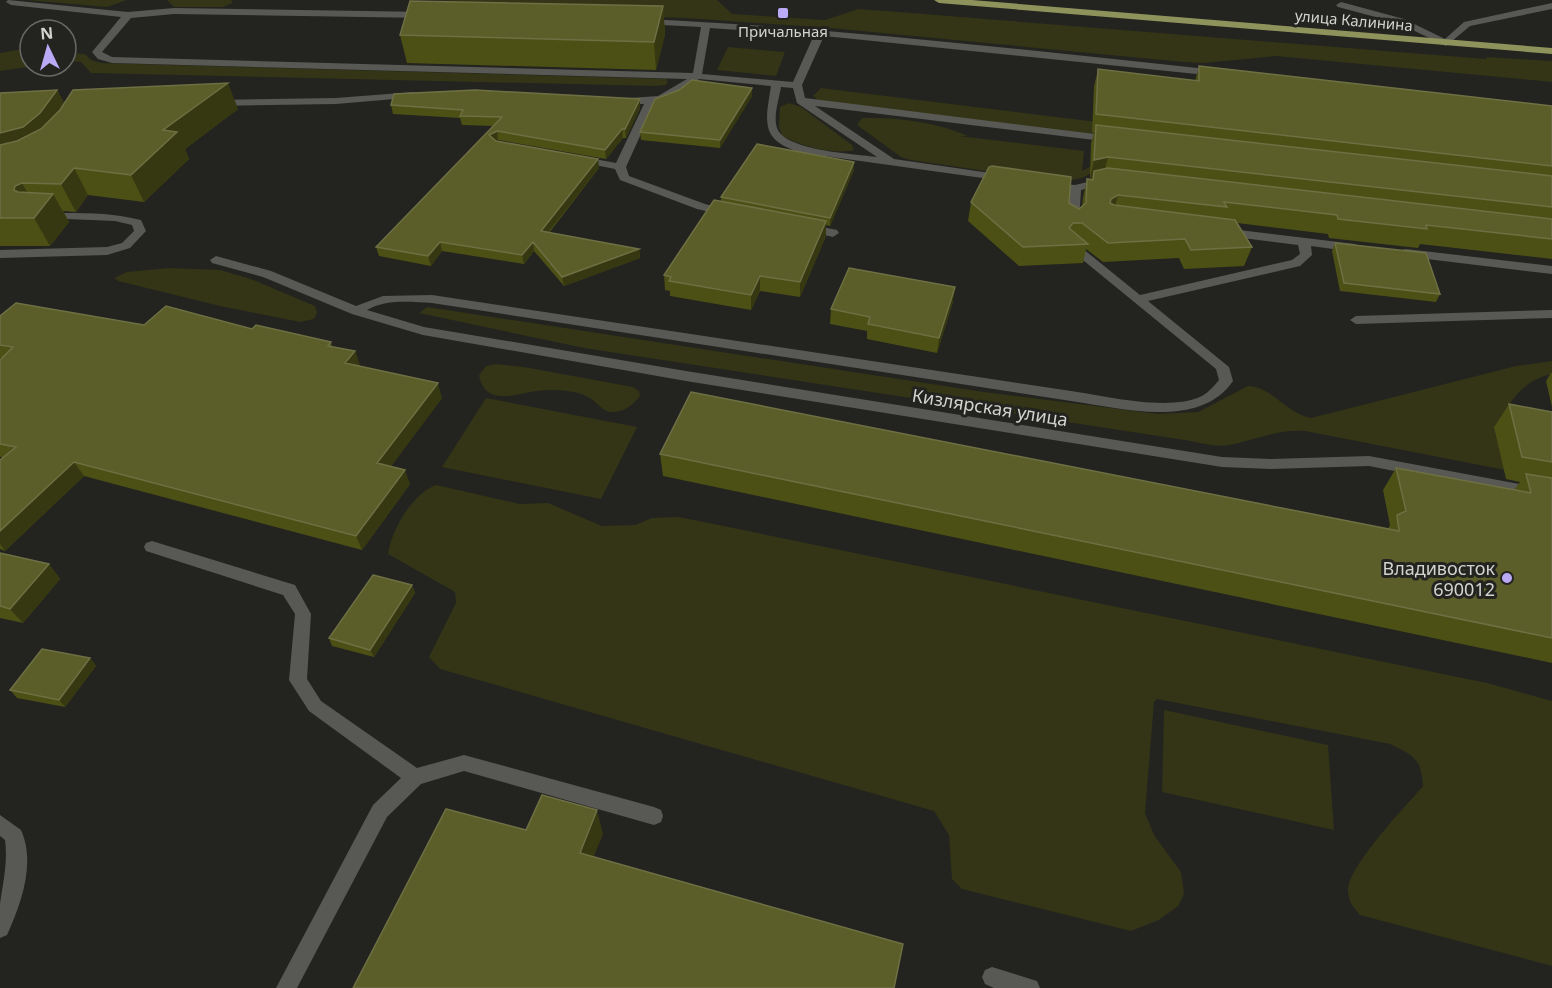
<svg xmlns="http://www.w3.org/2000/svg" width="1552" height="988" font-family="'Noto Sans',sans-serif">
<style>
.green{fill:#333516}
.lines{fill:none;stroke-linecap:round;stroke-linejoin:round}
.minor{fill:#585854;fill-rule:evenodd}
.major{fill:#8e935c;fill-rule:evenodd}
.wall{fill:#4c5015}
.shaded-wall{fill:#363811}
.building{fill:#5b5e29;stroke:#6e7044;stroke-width:1.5}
.poi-dot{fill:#baaaf6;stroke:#232320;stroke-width:2}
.labels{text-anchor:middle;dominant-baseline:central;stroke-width:6;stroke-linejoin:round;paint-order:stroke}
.far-street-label{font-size:15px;fill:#d3d3d1;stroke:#232320}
.far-poi-label{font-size:15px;fill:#d3d3d1;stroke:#232320}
.street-label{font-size:18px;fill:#d3d3d1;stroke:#232320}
.poi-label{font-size:18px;fill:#d3d3d1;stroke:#232320;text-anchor:end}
</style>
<rect width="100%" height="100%" fill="#232320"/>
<path class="green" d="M27,0H127L107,7Z
M167,0H231L233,3L223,7H174Z
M432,0H717L732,14L825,20L858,9L886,11L1486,59L1487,57L1552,61V82L1276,56L1204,63L1183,62L830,28L686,18L483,12L457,1Z
M66,46L71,53L85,54L91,60L101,63L666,79L668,82L666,85L655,86L91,73L81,62L66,61Z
M728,47L785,52L776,76L717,70Z
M30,48V66H35L0,71V53Z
M821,88L1194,134L1217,149L820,102L813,96Z
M789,103L801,107L852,145L854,150C832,155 802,146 782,136L779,127L780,107Z
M862,118C895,117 938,122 968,136H959L1084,151L1082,171L1109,157C1087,179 1084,180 1053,181L911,160L901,157L857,125Z
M169,268L220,270L251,279L315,306L317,313L314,319L300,322L220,306L118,281L114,278L127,272Z
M427,307L984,392L1158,414L1198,412L1248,386C1273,387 1284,412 1311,418L1516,366L1552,361V374C1522,380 1510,403 1494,427L1552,479L1305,431C1277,429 1256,440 1230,445C1215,448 1194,441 1178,439L584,348L419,313Z
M496,364L524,367L633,387L639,391L640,396C633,405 624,412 613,412C603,413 598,403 590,398C579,391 562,390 550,390C524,389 486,412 479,375L486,366Z
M486,398L637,427L601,499L442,467Z
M436,485L520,504L548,503L602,526L635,525L652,518L678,517L704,522L1487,683L1552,701V966L1360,915C1354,908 1348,901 1348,891C1347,867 1407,805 1423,786C1421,758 1414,756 1390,744L1157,699L1154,702L1145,813L1154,835L1181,872L1184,894L1178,906L1159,920L1131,931L962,889L952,879L949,835L934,811L440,669L429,657L456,603L455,592L388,554C391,530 413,493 436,485Z
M1164,710L1328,745L1334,830L1162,792Z"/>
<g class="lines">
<path class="minor" d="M8,0L128,12L174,8L427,12L432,15L427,18L174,14L131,18L102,52L112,57L693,73L701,27L643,24V20L646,19C837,28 1026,50 1216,70L1221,73L1216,76L824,36L802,85L805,98L1111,136L1116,139L1111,142L815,106L894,159L1004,175L1010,178L1004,181L803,153C760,141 765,123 771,86L699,79L673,97L655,103L626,167L629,176L705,204L731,211L733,213L727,216L697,209L620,180L615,169L575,161L574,159L579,156L616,163L644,104H620L615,101L616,99L658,96L687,79L112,63L98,59L92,52L121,17L11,5L6,2ZM710,28L814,35L793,82L702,74ZM781,87L793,88L797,103L877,157C856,154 785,151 777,128C773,116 779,99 781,87Z
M1341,2L1404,19L1445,39L1464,22L1552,3V9L1470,26L1446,46L1398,23L1338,7L1336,5Z
M414,92L419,95L418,97L336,104L216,106L211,103L216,100L336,98Z
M1105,178L1111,181L1109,183L1081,190L1079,222L1073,226L1069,224V191L1048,187V183L1075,185Z
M46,213C78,213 110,212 141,220L146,231L130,248L107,255L0,258V250L107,247L122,243L134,231L132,225L115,221L42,218L40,216Z
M807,224L837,230L839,233L833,237L803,230L801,228Z
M1223,228L1355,244L1361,248L1355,252L1311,246L1312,255L1300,266L1148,301L1229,367L1233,381C1200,430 1120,408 1071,401L432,303C410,302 387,299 367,310L424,327L686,371L1222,457L1271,459L1369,456L1552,490V502L1369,466L1271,469L1222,467L686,381L423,335L352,314L263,277L212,263L210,260L216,256L271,271L356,306L383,296L432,295L1071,391C1106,396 1169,412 1202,396C1209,392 1214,386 1219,380L1216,369L1067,247L1069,244H1077L1140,295L1292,260L1300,254L1298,245L1219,235V229Z
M1406,249L1552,266V274L1402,256V250Z
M1552,310V318L1356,324L1350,320L1356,316Z
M152,541L295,585L311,614L307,679L321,701L417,768L464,755L654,807L661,810L663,816L661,822L654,825L464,771L421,784L387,817L297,988H276L373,805L401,778L309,711L289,680L295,614L283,595L146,551L144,547L146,543Z
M0,815L21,830C36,863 21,904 7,935L0,938C0,927 0,915 0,904C3,882 8,863 5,840L0,836Z
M992,967L1037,981L1040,988H994L985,984L982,977L985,970Z"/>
<path class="major" d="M934,0H972L1552,48V54L939,3Z"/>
</g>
<path class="wall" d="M663,6L665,34L656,70L407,63L400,35Z
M1199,66L1552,106V259L1420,244L1418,248L1329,238L1328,234L1237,223L1252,247L1244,266L1184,269L1179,258L1103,262L1086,249L1083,263L1019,266L968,221L971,202L1069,203L1079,209L1082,206L1083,198L1087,179L1092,180V178L1090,179L1091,143L1094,133L1092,132L1094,87L1098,69L1195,81Z
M57,90L64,103L238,109L185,149L189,159L144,202L88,195L76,212L63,211L69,222L50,246H0V93Z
M752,96L720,148L641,140L640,132Z
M640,99V108L626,138H623L606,159L498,140L496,141L598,159L599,168L549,233L639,249L640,258L564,286L534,251L524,264L442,251L431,266L379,256L376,247L494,126L462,125L460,118L393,114L391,105Z
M854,162V170L830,226L826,225V236L800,297L760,291L751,310L670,296V291L665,290L664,275L721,201V197Z
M1335,243L1440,294L1436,302L1340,291L1332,251Z
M953,302L937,353L867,339V331L830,324L831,309Z
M0,316L144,325L252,329L331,342L332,347L355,351L360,366L442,398L391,466L410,484L362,550L84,476L5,551L0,549V460L3,457H0V360L2,358H0Z
M1551,373H1552V407L1546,381Z
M1509,404L1552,412V663L663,476L660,454L1388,529L1390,525L1383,490L1396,468L1514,490L1520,482L1506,479L1494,427Z
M0,553L49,564L60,579L23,623L0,618Z
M412,585L415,593L374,657L332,646L329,638Z
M90,658L96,666L65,707L17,698L10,690Z"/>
<path class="shaded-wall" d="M663,6L665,34L656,70L654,42Z
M228,83L238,109L185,149L189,159L144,202L131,175L163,130Z
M752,88V96L720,148V140Z
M57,90L71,117L0,165V133Z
M640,99V108L626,138L625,129Z
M622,129L623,138L606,159L605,150Z
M497,131L498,140L491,144L489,135Z
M1108,157L1103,176L1094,171L1092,178L1090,179L1094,160Z
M598,159L599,168L542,240L541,231Z
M854,162V170L830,226V218Z
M74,168L88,195L76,212L61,184Z
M22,183L38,211L14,190L15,186Z
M53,194L69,222L50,246L34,218Z
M1118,195L1113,214L1106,218L1111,199Z
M826,221V236L800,297V282Z
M440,242L442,251L431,266L428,256Z
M533,242L534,251L524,264L522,255Z
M639,249L640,258L564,286L562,277Z
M760,276V291L751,310V295Z
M955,287L953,302L937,353L939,338Z
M355,351L360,366L345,363Z
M438,383L442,398L383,477L377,463Z
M74,462L84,476L5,551L0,544V531Z
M405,470L410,484L362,550L356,536Z
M49,564L60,579L23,623L10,609Z
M412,585L415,593L374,657L370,650Z
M90,658L96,666L65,707L59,700Z
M597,810L603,834L586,876L580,853Z"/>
<path class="building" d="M410,1L663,6L654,42L400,35Z
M1199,66L1552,106V166L1096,114L1098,69L1199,81Z
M692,80L752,88L720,140L640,132L655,99L679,90Z
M228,83L163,130L177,132L131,175L74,168L61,184L22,183L15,186L14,190L18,192L53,194L34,218H0V145L17,141L41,129L60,110L73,90Z
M57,90L40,113L23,127L0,133V93Z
M475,90L640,99L625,129H622L605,150L497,131L489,135L496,141L598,159L541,231L639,249L562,277L533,242L522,255L440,242L428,256L376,247L502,117L460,116L463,110L391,105L394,94Z
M1096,125L1552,176V207L1108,157L1094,160Z
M757,144L854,162L830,218L721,197Z
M992,166L1071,177L1069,203L1079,209L1086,203L1087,179L1093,180L1094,171L1108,168L1552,219V239L1426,225L1427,229L1338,219L1337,215L1224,202L1227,207L1118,195L1111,199L1110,203L1114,205L1235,220L1252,247L1191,250L1185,239L1108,243L1082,223H1073L1069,228L1088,244L1023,247L971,202L989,167Z
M714,200L826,221L800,282L760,276L751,295L669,281L671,277L664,275Z
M1335,243L1426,253L1440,294L1344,283Z
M849,268L955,287L939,338L868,324L870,317L831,309Z
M16,303L144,325L166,306L252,329L256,325L331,342L328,346L355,351L345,363L438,383L377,463L405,470L356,536L74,462L0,531V460L16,447L0,444V360L13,347L0,345V316Z
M691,392L1399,531L1397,515L1406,511L1396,468L1531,493L1526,474L1552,478V638L660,454Z
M1509,404L1552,412V462L1522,457Z
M0,553L49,564L10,609L0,606Z
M373,575L412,585L370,650L329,638Z
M42,649L90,658L59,700L10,690Z
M542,795L597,810L580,853L903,944L894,988H353L446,809L526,830Z"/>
<g class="poi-dot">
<rect x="777" y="7" width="12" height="12" rx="3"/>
<circle cx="1507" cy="578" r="6"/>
</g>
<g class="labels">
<g class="far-street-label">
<text transform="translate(1354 20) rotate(5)">улица Калинина</text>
</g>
<g class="far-poi-label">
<text x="783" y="31">Причальная</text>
</g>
<g class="street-label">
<text transform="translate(990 407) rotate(9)">Кизлярская улица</text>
</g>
<g class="poi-label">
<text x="1495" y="568">Владивосток<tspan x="1495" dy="21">690012</tspan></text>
</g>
</g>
<g transform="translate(48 48) rotate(355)"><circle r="28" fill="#232320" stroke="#696967" stroke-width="1.5"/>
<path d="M0-4.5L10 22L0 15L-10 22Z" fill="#baaaf6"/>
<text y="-9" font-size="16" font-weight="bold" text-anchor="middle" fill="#d3d3d1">N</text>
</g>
</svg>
